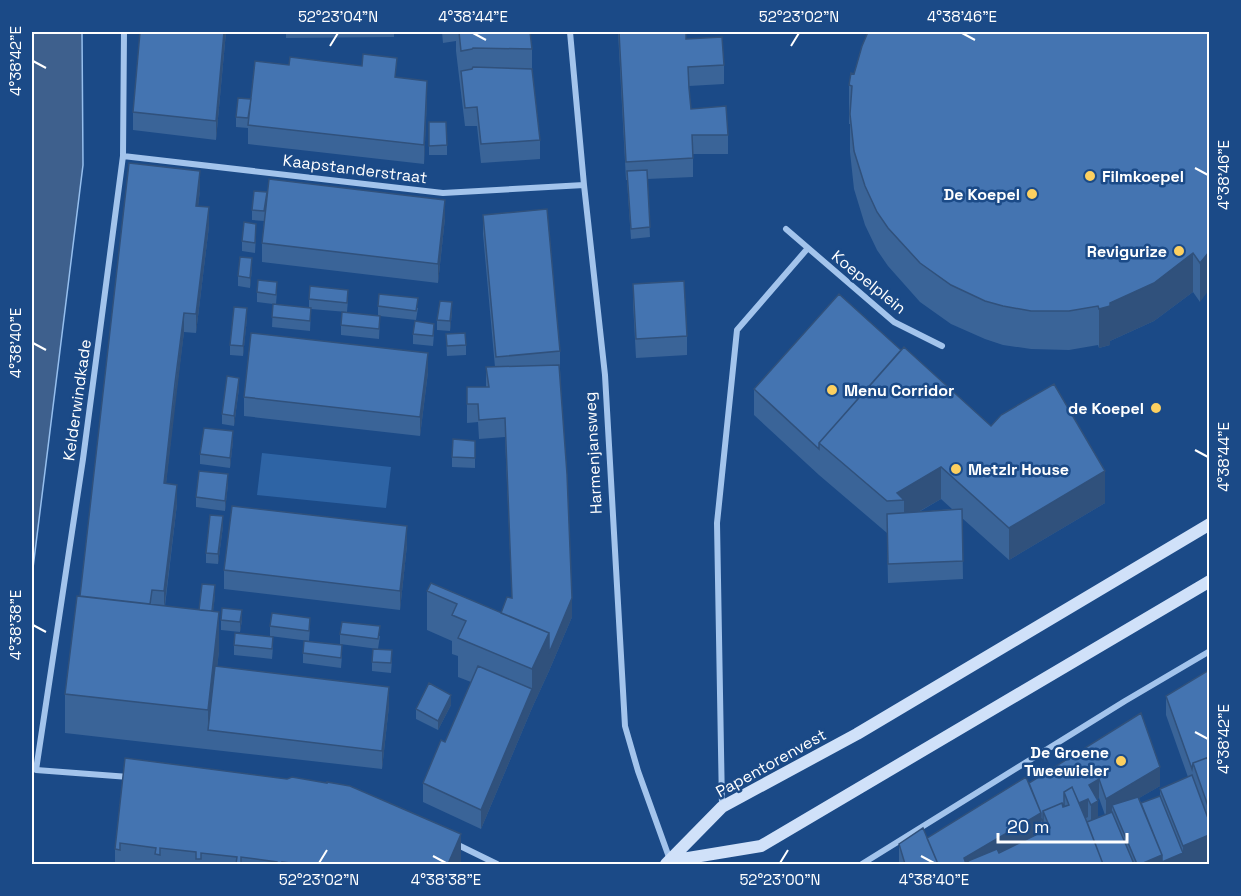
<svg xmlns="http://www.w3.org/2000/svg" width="1241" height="896" font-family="'Space Grotesk',sans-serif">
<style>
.green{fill:#2e64a5}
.water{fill:#3e608d;stroke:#96bfee;stroke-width:1.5}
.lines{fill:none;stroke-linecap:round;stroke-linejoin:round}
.street{stroke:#a3c4ec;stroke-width:6}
.secondary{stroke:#d0e1f9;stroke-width:12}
.wall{fill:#3a6498;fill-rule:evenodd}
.shaded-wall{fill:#30517c}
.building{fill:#4474b1;stroke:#30517c;stroke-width:1.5}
.ticks{fill:none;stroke:#fff;stroke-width:2}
.poi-dot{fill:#fdd060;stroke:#1b4a87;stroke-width:2}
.labels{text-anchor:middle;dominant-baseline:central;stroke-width:5;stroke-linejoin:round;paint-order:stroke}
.street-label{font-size:16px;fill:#fff;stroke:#1b4a87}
.poi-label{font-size:16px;font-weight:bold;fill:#fff;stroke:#1b4a87;text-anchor:end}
.neatline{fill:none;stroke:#fff;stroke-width:2}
.ticks-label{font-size:15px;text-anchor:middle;fill:#fff}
</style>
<rect width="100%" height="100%" fill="#1b4a87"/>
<path class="green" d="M262,453L391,467L386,508L257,495Z"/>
<path class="water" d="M32,32H82L83,165L32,576Z"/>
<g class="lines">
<path class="street" d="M124,32L123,156L83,459L36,770L129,777
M570,32L584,185L605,375L625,726L638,771L670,860
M123,156L443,193L584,185
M786,229L894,322L942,346
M722,806L717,523L737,330L808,248
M454,843L497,864
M862,864L1125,701L1210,651"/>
<path class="secondary" d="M670,861L761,846L1210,581
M666,864L722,807L857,734L1210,524"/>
</g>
<path class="wall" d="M226,32L216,140L133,130V112Z
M286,32H394V37L286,38Z
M442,32H530L532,49V69L540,140V159L481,163L477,126H465L456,51V41L443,43Z
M618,32H686V39L724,65V84L689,86L691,109L728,135V154H693V177L647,179L650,237L631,239L627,180H626Z
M1209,32L1200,302L1193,292L1154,321L1110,341V345L1099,348L1098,345L1069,350L1031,349L1003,345L985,339L951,324L920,302L888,266L877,250L865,225L854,189L850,152V124H849V85L854,74Z
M397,77L427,100L424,164L248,144V128L236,127V117L251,99Z
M429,122L447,145V155H429Z
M200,190L198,206L209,226L196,333L184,332L175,402L166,483L177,504L165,606L199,610L215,595L213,611L219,651L217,667L389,706L382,769L65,733V694L80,596Z
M252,210L445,218L438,283L262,262V243L264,221L252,220Z
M483,215L560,351V370L572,617L549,671L532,708L481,829L423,802V783L445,742L471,682L458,677V656L452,654V641L427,630V591L501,613L512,598L505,437L479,439L478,422L467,423V404L486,387V367H495L483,234Z
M256,234L255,253L242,251V241Z
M252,268L250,288L238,286V276Z
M633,284L687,336V355L636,358L633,303Z
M257,292H277L276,304L309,308V299L348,300L347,312L311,309L310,331L272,327L273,304L257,302Z
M378,306L418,308L416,320L380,316L379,339L341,335V325L378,316Z
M452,312L450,331L437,330V320Z
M247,318L243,356L230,355V345Z
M413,334H434L433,346L413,344Z
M446,334L466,345V355L447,356Z
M901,350L991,426L1105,503L1009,560L962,518L963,579L888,583L887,533L819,475L754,415V389ZM941,499L952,509L919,512Z
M428,372L420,436L244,416V397Z
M239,388L234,426L222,424V414Z
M233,441L230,468L200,464V454Z
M475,451V468L452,467V457Z
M228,484L225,511L196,507V497Z
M223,526L218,564L206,563V553Z
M407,545L400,610L224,589V570Z
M221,620H242L240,632L221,630Z
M270,626L310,628L309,641L270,636Z
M340,634L380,636L378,649L340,644Z
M234,645L273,647L272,659L234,655Z
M303,653L342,655L341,668L303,663Z
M392,660L391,673L372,671V662Z
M1209,670V861L1201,864H897L899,863V844L927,838L1029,783L1141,713L1160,786L1139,798L1141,803L1160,796V789L1188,777L1166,715V696ZM1099,798L1105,815L1098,817L1097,799Z
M451,705L438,730L416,719V709Z
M125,758L461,864H115V849Z"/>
<path class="shaded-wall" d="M224,32H226L216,140V121Z
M427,81V100L424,164V145Z
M200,171V190L196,225V206Z
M445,200V218L438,283V264Z
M209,207V226L196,333V314Z
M1209,234V290L1200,302V263L1208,236Z
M1193,253V292L1154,321L1110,341V345L1099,348V309Z
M252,258V268L250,288V278Z
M452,302V312L450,331V321Z
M247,308V318L243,356V346Z
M184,313V332L164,502V483Z
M428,353V372L420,436V417Z
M239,378V388L234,426V416Z
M233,431V441L230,468V458Z
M941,467V499L904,520V500L897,493Z
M1105,471V503L1009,560V528Z
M228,474V484L225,511V501Z
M177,485V504L164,610V591Z
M223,516V526L218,564V554Z
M407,526V545L400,610V591Z
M215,585V595L211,634V624Z
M572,598V617L549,671L532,708L481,829V810L532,689V669L549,633Z
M242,610V620L240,632V622Z
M219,612V651L210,730H208V710Z
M389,687V706L382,769V751Z
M451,695V705L438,730V721Z
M1160,767V786L1115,812L1112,805V814L1106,818V799Z
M1099,779V798L1090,803L1089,785Z
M1088,799V817L1069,827V808Z
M1098,801V820L1091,824V805Z
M1041,813V840L968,861V864H964V858Z
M461,834V864H448Z
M1209,835V861L1201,864H1141L1162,855L1183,853V846Z"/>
<path class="building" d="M140,32H224L216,121L133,112Z
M459,32H530L532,49L473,48L472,49L461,51Z
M619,32H686V39L722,37L724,65L688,67L689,88L691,109L726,106L728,135H692L693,158L626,162Z
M868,32H1209V234L1208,236L1209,237V252L1200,263L1193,253L1154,283L1110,303V306L1099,309L1098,306L1069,311H1031L1003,306L985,301L951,285L920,263L888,228L877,212L865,186L854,151L850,114L852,86L849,85L851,73L854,74L862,46Z
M363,54L397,58L395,77L427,81L424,145L248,125L255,61L289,65L290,57L362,66Z
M473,67L532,69L540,140L481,144L477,107L465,108L461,71L472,69Z
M238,98L251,99L248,118L236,117Z
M429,122H446L447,145L429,146Z
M129,163L200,171L196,206L209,207L196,314L184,313L175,383L164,483L177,485L164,591L152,590L150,604L80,596Z
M647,170L650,227L631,229L627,171Z
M269,179L445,200L438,264L262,243Z
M254,191L267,192L264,211L252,210Z
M547,209L560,351L496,357L483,215Z
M244,222L256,224L255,243L242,241Z
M240,257L252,258L250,278L238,276Z
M258,280L277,282L276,295L257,292Z
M684,281L687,336L636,339L633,284Z
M310,286L348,290L347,303L309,299Z
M379,294L418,298L416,311L378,306Z
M839,294L901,350L819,443V449L754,389Z
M440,301L452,302L450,321L437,320Z
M273,304L311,308L310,321L272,317Z
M234,307L247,308L243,346L230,345Z
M342,312L380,316L379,329L341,325Z
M415,321L434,324L433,336L413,334Z
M251,333L428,353L420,417L244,397Z
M465,333L466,345L447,346L446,334Z
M904,347L991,426L1001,415L1054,384L1105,471L1009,528L941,467L897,493L904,500L887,501L819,443Z
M559,365L567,474L572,598L549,653V633L501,613L507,597L512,598L505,418L479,420L478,404H467V387H489L486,367Z
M227,376L239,378L234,416L222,414Z
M204,428L233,431L230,458L200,454Z
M453,439L475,441V458L452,457Z
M199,471L228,474L225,501L196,497Z
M232,506L407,526L400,591L224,570Z
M962,509L963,561L888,564L887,514Z
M210,515L223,516L218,554L206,553Z
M431,583L549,633L532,669L458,638L466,621L452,615L457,604L427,591Z
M202,584L215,585L212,611L199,610Z
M77,596L219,612L208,710L65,694Z
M222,608L242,610L240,622L221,620Z
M272,613L310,618L309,631L270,626Z
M342,622L380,626L378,639L340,634Z
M235,633L273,637L272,649L234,645Z
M304,641L342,645L341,658L303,653Z
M373,649L392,650L391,663L372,662Z
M215,666L389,687L382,751L208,730Z
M478,666L532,689L481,810L423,783L441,740L445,742Z
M1209,670V757L1193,763L1192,769L1166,696Z
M429,683L451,695L438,721L416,709Z
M1141,713L1160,767L1106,799L1099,779L1089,785L1098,801L1091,805L1088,799L1079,803L1072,787L1064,792V807L1062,803L1043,811V823L1041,818V813L1029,783Z
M1209,757V809L1193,763Z
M125,758L287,779L292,777L327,783V782L350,786L461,834L448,864H301L282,862V864H277V862L241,857V864H236L237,857L201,853V859H196V852L160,848V855L155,854L156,848L120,843V850L115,849Z
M1192,775L1209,821V835L1183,846L1160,789Z
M1026,777L1041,813L964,858L966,864H938L927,838Z
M1072,787L1086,820L1103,864H969L968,861L997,849L999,853L1050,828L1043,811L1062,803L1063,807L1069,805L1064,792Z
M1160,796L1183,853L1162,862V855L1141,803Z
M1138,797L1162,855L1141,864H1137L1112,805Z
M1112,812L1134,864H1103L1087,822Z
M923,828L938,864H905L899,844Z"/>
<path class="ticks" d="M473,33L486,40M962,33L975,40M330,46L338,33M791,46L799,33M33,61L46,68M1195,168L1208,175M33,343L46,350M1195,450L1208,457M33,625L46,632M1195,732L1208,739M433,856L446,863M921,856L934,863M319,863L327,850M780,863L788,850"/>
<g class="poi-dot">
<circle cx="1090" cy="176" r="6"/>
<circle cx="1032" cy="194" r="6"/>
<circle cx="1179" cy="251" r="6"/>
<circle cx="832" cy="390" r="6"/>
<circle cx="1156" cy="408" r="6"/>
<circle cx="956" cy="469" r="6"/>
<circle cx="1121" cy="761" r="6"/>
</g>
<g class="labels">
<g class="street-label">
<text transform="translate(355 169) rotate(7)">Kaapstanderstraat</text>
<text transform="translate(869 282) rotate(39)">Koepelplein</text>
<text transform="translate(77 400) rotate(-82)">Kelderwindkade</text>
<text transform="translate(593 453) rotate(-93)">Harmenjansweg</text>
<text transform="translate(771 763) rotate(-29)">Papentorenvest</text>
</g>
<g class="poi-label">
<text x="1102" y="176" text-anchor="start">Filmkoepel</text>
<text x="1020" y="194">De Koepel</text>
<text x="1167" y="251">Revigurize</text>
<text x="844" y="390" text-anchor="start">Menu Corridor</text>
<text x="1144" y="408">de Koepel</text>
<text x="968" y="469" text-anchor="start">Metzlr House</text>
<text x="1109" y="752">De Groene<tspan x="1109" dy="18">Tweewieler</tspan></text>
</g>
</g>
<rect width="1241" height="896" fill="none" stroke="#1b4a87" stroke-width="66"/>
<path d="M998 833v9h129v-9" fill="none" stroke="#ffffff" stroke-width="3"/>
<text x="1007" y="833" font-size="18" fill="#ffffff" stroke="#1b4a87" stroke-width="4.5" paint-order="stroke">20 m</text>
<rect x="33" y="33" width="1175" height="830" class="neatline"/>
<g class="ticks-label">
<text x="338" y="22">52°23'04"N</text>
<text x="473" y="22">4°38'44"E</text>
<text x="799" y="22">52°23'02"N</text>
<text x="962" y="22">4°38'46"E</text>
<text transform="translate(16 61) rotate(-90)" y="5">4°38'42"E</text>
<text transform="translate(1224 175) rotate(-90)" y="5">4°38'46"E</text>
<text transform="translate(16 343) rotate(-90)" y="5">4°38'40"E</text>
<text transform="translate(1224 457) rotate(-90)" y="5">4°38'44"E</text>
<text transform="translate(16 625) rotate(-90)" y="5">4°38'38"E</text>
<text transform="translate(1224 739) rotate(-90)" y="5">4°38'42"E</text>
<text x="319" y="885">52°23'02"N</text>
<text x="446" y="885">4°38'38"E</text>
<text x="780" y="885">52°23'00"N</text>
<text x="934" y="885">4°38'40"E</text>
</g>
</svg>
